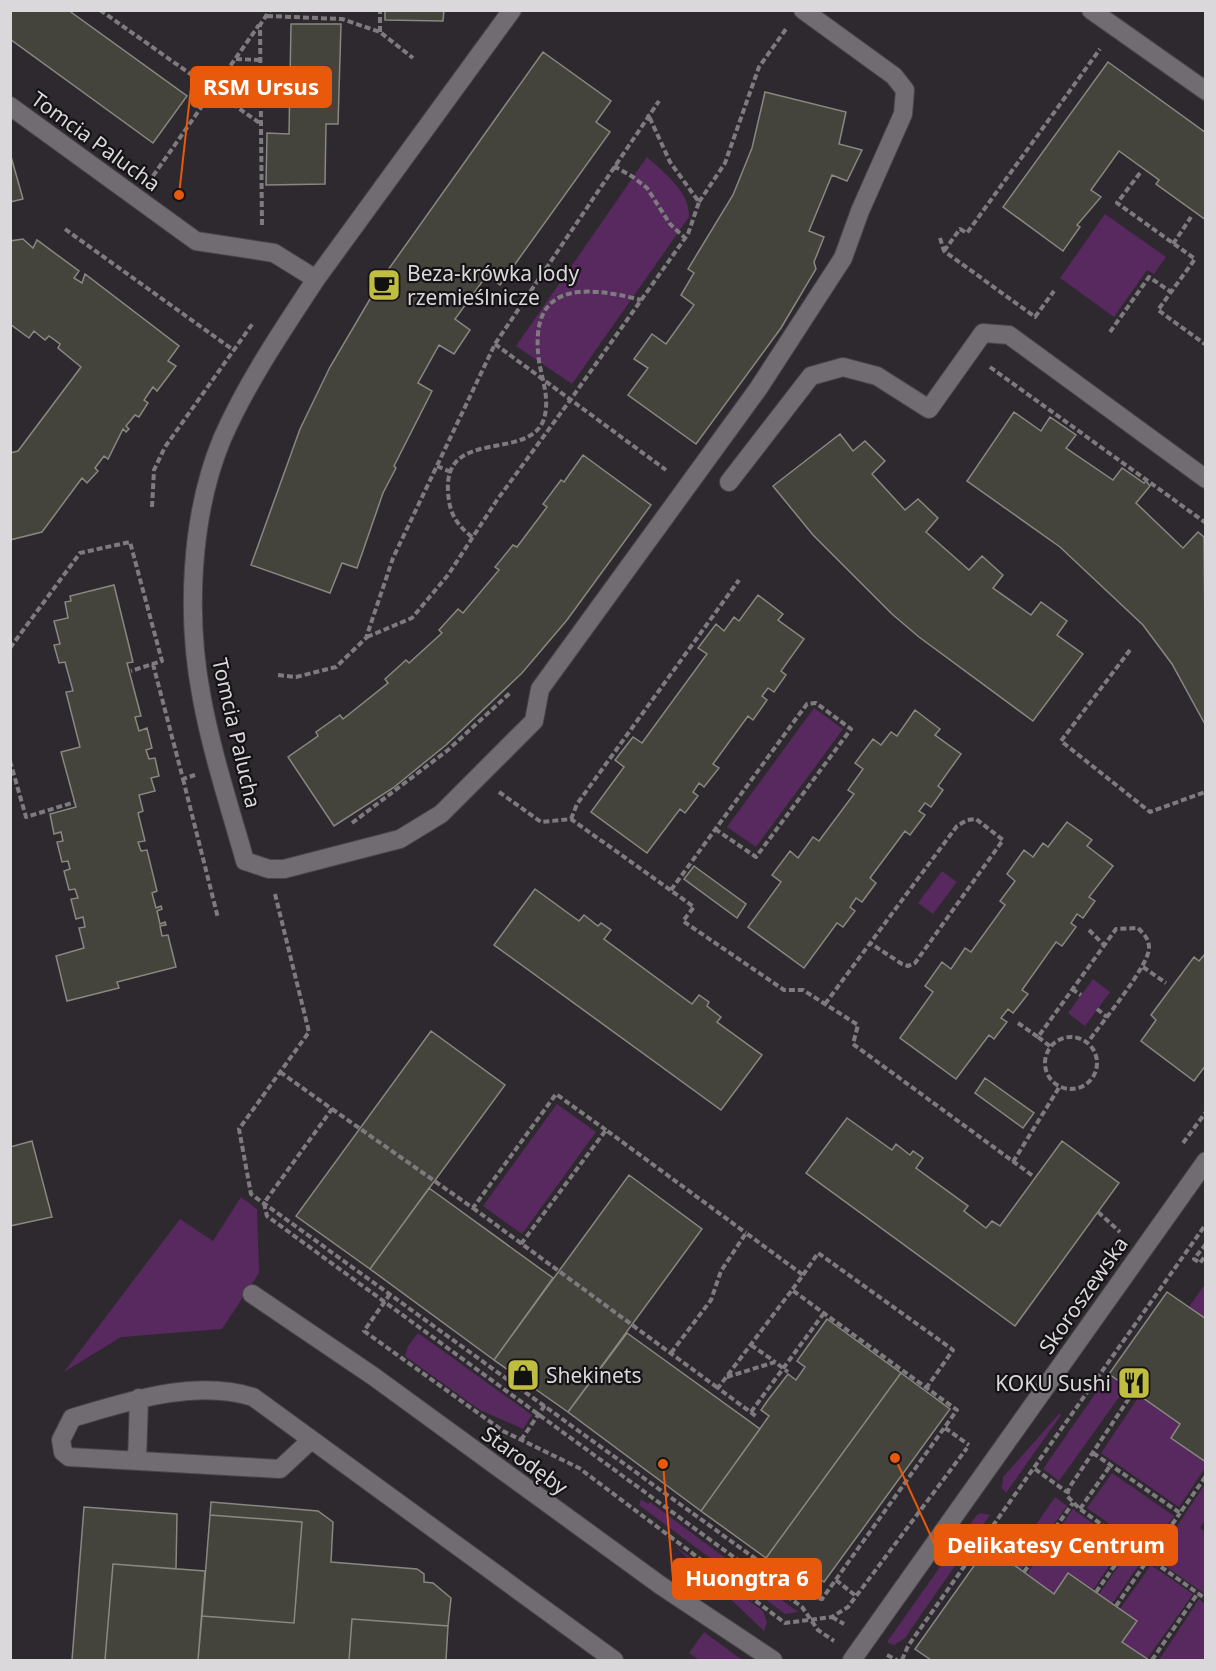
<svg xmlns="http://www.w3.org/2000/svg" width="1216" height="1671" font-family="'Noto Sans',sans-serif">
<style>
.green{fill:#57295f}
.building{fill:#44443d;stroke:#888880;stroke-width:1.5}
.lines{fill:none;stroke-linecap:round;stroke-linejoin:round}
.minor-casing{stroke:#49454a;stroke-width:20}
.path{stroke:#7e7b7f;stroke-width:4;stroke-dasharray:6 3;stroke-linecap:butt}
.minor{stroke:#716c72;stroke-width:18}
.labels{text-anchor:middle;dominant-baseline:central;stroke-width:4.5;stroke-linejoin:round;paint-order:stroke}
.street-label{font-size:21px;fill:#dad8db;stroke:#151315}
.poi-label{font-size:21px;fill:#dad8db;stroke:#151315;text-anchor:start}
.leader{fill:none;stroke:#e8590c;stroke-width:2}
.callout-dot{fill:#e8590c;stroke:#151315;stroke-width:2}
.callout{fill:#e8590c;stroke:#e8590c;stroke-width:2}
.callout-label{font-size:22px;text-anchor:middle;font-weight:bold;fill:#fff}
</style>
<rect width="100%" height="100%" fill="#2e292f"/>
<path class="green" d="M647,157C664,173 690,191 689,217L572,384L516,346Z
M1105,214L1166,257L1154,274L1147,270L1114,317L1060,278Z
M814,708L843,729L756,847L727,827Z
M942,871L957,882L933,914L918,903Z
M1093,979L1110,992L1085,1026L1068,1013Z
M557,1104L596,1132L522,1234L483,1206Z
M241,1197L257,1209L259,1273L222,1329L121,1337L64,1372L180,1219L213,1241Z
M1205,1284V1319L1189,1307Z
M418,1333L532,1415L523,1429L480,1410L405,1356L408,1346Z
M1109,1374L1127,1386L1059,1481L1043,1469Z
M1140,1395L1180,1424L1171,1438L1205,1462V1468L1179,1507L1101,1453Z
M1059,1414L1061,1415L1006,1493L1002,1488L1003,1477Z
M1112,1473L1174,1516L1148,1551L1087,1508Z
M1205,1484V1520L1200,1528L1205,1532V1594L1155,1559Z
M1055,1497L1067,1506L1021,1570L1015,1567L1029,1546L1024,1542Z
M641,1499L648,1504L650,1502L798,1612L785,1614L639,1505Z
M1073,1509L1123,1545L1093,1590L1068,1573L1054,1594L1027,1574Z
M980,1513L990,1515L905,1638L894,1645L887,1642L976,1516Z
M675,1546L763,1611L767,1622L764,1631Z
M1130,1550L1143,1559L1112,1604L1099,1594Z
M1151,1565L1193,1594L1147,1659L1122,1642L1137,1621L1120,1609Z
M1199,1599L1205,1604V1660H1159Z
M704,1632L742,1660H699L689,1653Z"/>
<path class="building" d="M10,10H68L187,96L153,143L10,39Z
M385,10H444L443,21L385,20Z
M291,24H341L338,124H326L325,184L266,185L267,133L289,134Z
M543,52L611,101L596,122L610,132L500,285L487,275L455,319L470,330L454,354L439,345L418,383L432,391L394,466L396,468L383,493L357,568L342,563L330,593L251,565L300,429L330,367L383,277Z
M1108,62L1206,133V220L1156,184L1159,180L1119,151L1091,190L1101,197L1077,225L1080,227L1063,251L1003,207Z
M765,92L846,112L839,144L862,150L847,181L832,175L809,231L824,237L814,262L816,269L781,328L696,444L628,395L648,368L634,359L652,334L666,344L694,305L681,295L694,273L688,269L733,195L752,148Z
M10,153L23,199L10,202Z
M23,239L33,248L37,240L79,271L74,278L82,283L85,274L179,346L168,361L176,366L157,391L153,387L144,400L148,403L139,417L135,415L126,426L129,429L126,432L123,429L108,459L104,456L95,468L98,471L87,483L82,478L42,532L10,540V453L18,451L81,367L58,348L60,344L49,336L45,340L34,331L29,338L10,324V241Z
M1014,412L1041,431L1050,417L1076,435L1066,448L1113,480L1122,468L1144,483L1146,481L1150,486L1136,503L1183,548L1198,532L1204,537L1206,726L1172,664L1143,625L1060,547L967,481Z
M840,434L853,451L865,441L885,461L872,474L905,510L918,499L938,518L926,532L969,570L982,556L1003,575L993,588L1031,615L1041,602L1067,621L1057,635L1083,654L1033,721L919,637L892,614L813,535L773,486Z
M583,455L651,505L567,620L522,673L446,745L393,788L334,826L288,757L318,736L316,732L340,715L343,719L388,683L385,679L406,660L409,663L442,633L439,630L458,609L463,613L499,570L495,567L513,545L517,547L547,507L543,504L561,480L564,482Z
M114,585L133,662L127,663L141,716L135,717L139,731L147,728L152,748L146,750L149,759L155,758L159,776L151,778L155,791L139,795L143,811L138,813L145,841L138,842L141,851L147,850L157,891L152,893L156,908L161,906L162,909L157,911L160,924L165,922L166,925L160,926L162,936L168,935L176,967L117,982L119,988L67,1001L56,956L84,948L79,928L85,927L83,917L76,919L71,899L78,898L75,889L69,890L64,871L70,869L68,861L62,862L57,842L63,841L61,832L54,834L50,814L76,807L61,752L80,747L66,692L73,691L65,662L59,663L54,645L60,644L54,621L68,618L65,602L71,601L70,596Z
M758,595L783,614L778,620L804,639L781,671L786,675L774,692L768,688L762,696L767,700L753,720L748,716L713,764L719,768L704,787L699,783L693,792L698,796L685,813L680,809L647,853L591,812L624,767L615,760L633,737L642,743L707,654L698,648L716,624L724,631L734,617L739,621Z
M915,710L940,729L935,735L961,754L938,786L943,790L931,807L925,803L919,811L925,815L910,835L905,831L870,878L876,883L862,902L856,898L850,907L855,911L843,927L837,923L804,968L748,927L781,882L772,875L790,851L798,858L813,837L819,841L854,794L848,790L863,769L855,763L873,739L881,745L891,732L897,736Z
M1067,822L1092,840L1087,846L1113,866L1089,897L1095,901L1083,918L1077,914L1071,923L1076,927L1062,946L1056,942L1022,990L1028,994L1013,1013L1008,1009L1001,1018L1007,1022L994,1039L989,1035L956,1079L900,1038L933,992L925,986L942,962L951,969L965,948L971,952L1005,905L1000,901L1015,881L1007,874L1024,850L1033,857L1043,843L1048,847Z
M694,866L746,904L737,918L684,879Z
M535,889L579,921L584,915L598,926L601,923L611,930L604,939L692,1004L699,995L709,1002L707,1006L721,1017L717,1022L762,1055L721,1110L494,945Z
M1206,953V1065L1194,1081L1141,1041L1156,1020L1151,1015L1194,957L1199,961Z
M431,1031L505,1085L370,1269L296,1216Z
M985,1078L1034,1113L1023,1128L975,1093Z
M847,1118L892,1150L896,1144L910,1155L913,1151L923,1158L916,1168L968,1206L964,1211L986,1228L992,1221L1000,1226L1062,1141L1119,1183L1015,1326L806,1173Z
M32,1141L52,1217L10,1226V1147Z
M629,1175L702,1229L568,1412L494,1360Z
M429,1188L553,1278L494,1360L370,1269Z
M1167,1292L1206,1319V1462L1171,1438L1180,1424L1109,1374Z
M827,1319L901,1373L766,1558L701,1511L769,1416L761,1410L768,1400L788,1374L796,1380L805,1367L797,1361Z
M627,1333L760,1429L701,1511L568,1412Z
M901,1373L950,1409L824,1582L805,1568L796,1580L766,1558Z
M211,1502L318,1511L333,1522L331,1562L417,1569L424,1574V1582L433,1583L451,1598L448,1626L352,1619L349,1660H198L202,1616L294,1623L302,1522L210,1515Z
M84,1507L177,1514L176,1569L113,1564L105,1660H72Z
M210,1515L302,1522L294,1623L202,1616Z
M988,1546L1054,1594L1068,1573L1137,1621L1122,1642L1149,1660H931L915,1649Z
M113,1564L205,1571L198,1660H105Z
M352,1619L448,1626L446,1660H349Z"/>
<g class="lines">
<g class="minor-casing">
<path id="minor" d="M1091,10L1206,91
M10,106L196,241L274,253L316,279L512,10
M316,279C282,331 247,382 222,439C190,516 186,618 202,699C212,753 230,808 245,861L269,869H284L400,839L441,814L534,721L540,689L758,389L843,258L860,211L903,114L905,90L894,76L803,10
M729,482L811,376L843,367L877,376L929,409L983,333L1009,335L1206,479
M252,1294L373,1376L660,1585L773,1660
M311,1440L280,1469L69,1457L63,1452L61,1440L72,1418C130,1401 194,1379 253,1397L614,1660
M137,1461L139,1398
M852,1660L1206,1161"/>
</g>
<path class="path" d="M100,10L261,124
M267,16L342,19L380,32L413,58
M380,32V10
M236,59L260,60
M614,166L633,177L647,188L670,224L685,238
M1140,173L1117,203L1195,259L1158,310L1206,345
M153,176L259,25
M699,202L725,163L759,67L786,29
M262,225L260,25L270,10
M65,229L232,349
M940,238L944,251L1035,317L1054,291
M1173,244L1191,217
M944,251L960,229L967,233L1100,49
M1110,332L1149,277L1171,292
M495,344L666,470
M990,367L1206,523
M437,466L451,472
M152,507L154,470L165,447L253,323
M472,537C456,524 449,513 448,491C444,427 529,462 544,419C550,398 542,380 539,361C528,282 583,285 641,300
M367,637L412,618L448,575L497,500L571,399L688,234L699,202L670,162L648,114
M10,648L80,553L130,542L162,661L131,671
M1130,650L1061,741L1150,812L1205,792
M153,664L183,779L195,775
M278,675L296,677L336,667L366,638L393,558L495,344L659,101
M10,761L26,817L75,802
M183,779L218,918
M499,792L541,822L571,819L694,907L683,921L784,990H803L858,1025L853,1044L1033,1176
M571,819L577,804L739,580
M352,823L448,750L511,692
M671,890L798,716L807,704L816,703L851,729L756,857L715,829
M275,894L309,1032L239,1129L251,1194L807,1596L822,1599L957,1410L792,1290L718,1388L757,1417
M1089,930L1104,945
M1143,967L1166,983
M1072,989L1081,995
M825,1004L957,826L967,820L976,819L1003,840L915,963L908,966L902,964L870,943
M1097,1009L1107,1017
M1018,1023L1038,1037L1116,929L1138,928C1144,934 1149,939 1149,948C1149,966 1100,1025 1088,1042
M1038,1037L1051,1047
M1045 1063a26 26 0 1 1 52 0a26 26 0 1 1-52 0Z
M280,1072L332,1109L264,1203L267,1216L802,1607L818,1630L834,1641
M332,1109L473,1208L556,1094L606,1130
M1183,1143L1206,1112
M1013,1162L1060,1086
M473,1208L718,1388
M1098,1212L1120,1232
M521,1244L606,1130L746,1233
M1206,1244L1194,1259L1200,1263L1206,1255
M803,1275L818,1253L953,1350L927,1387
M390,1294L364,1331L503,1431L579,1468L785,1623L832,1617L848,1607L967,1448
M751,1345L774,1361
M671,1353L711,1300L721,1271L746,1233L803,1275L792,1290
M727,1377L775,1362L788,1372
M1134,1391L1069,1488L1067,1496L1080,1509L1206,1599
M751,1412L824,1313
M945,1428L969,1445
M521,1440L545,1405
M1093,1453L1180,1513L1206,1476
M1035,1469L1067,1492
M1080,1509L1110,1466
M1024,1572L1073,1503
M836,1580L856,1596
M1096,1592L1130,1544
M1116,1606L1180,1513
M832,1617L844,1624
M887,1655L897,1660
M902,1660L908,1646L1206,1224
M1152,1660L1198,1593"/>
<use href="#minor" class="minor"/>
</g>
<defs>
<g id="cafe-square" transform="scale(1.725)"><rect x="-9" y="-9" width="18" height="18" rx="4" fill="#c0be41" stroke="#151315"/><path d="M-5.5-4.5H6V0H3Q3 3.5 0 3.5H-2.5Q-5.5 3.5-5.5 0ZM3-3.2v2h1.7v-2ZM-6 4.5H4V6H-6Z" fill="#111"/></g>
<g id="shop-square" transform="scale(1.725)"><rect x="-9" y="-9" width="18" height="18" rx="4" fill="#c0be41" stroke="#151315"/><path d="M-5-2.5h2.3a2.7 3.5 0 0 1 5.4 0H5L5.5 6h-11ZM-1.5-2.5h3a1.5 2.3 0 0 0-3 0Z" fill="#111"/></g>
<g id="restaurant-square" transform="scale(1.725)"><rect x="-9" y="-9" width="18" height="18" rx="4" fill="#c0be41" stroke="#151315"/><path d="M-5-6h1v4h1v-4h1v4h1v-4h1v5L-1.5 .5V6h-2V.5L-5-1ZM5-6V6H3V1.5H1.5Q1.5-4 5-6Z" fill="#111"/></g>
</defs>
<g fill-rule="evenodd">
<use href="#cafe-square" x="384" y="285"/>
<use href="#shop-square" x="523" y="1375"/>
<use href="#restaurant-square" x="1134" y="1383"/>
</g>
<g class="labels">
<g class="street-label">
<text transform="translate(96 141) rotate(36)">Tomcia Palucha</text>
<text transform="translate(237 733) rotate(77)">Tomcia Palucha</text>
<text transform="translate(1083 1295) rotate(-55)">Skoroszewska</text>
<text transform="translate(525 1460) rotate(36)">Starodęby</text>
</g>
<g class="poi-label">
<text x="407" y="273">Beza-krówka lody<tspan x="407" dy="24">rzemieślnicze</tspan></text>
<text x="546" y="1375">Shekinets</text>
<text x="1111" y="1383" text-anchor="end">KOKU Sushi</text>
</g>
</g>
<path class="leader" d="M179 195L191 87M895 1458L935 1545M663 1464L673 1579"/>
<g class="callout-dot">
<circle cx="179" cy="195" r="6"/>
<circle cx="895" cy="1458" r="6"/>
<circle cx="663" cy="1464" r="6"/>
</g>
<g class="callout">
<rect x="191" y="67" width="140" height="40" rx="6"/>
<rect x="935" y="1525" width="242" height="40" rx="6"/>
<rect x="673" y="1559" width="148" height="40" rx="6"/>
</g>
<g class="callout-label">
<text x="261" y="95">RSM Ursus</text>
<text x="1056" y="1553">Delikatesy Centrum</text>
<text x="747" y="1586">Huongtra 6</text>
</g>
<rect width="1216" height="1671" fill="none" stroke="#dad8db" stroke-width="24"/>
</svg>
